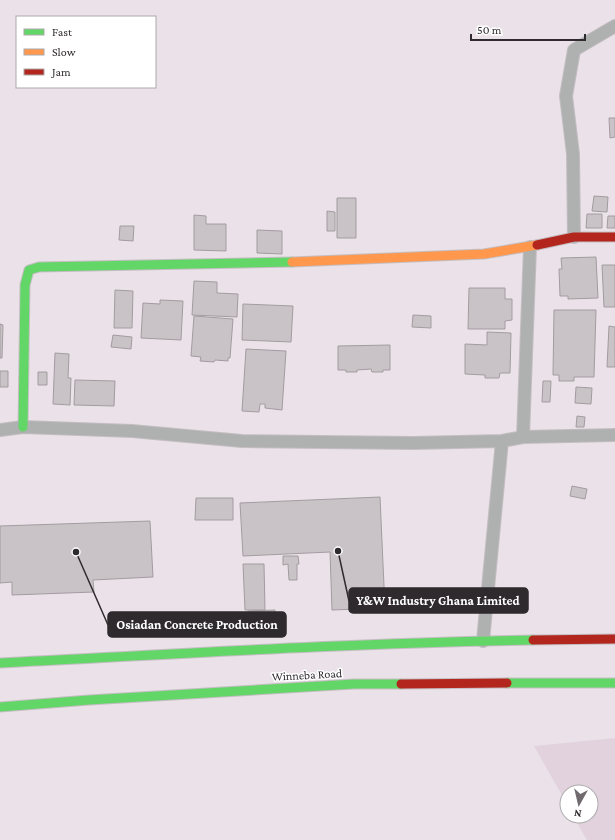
<svg xmlns="http://www.w3.org/2000/svg" width="615" height="840" font-family="'Crimson Pro',serif">
<style>
.built{fill:#e1d2dd}
.building{fill:#c9c3c8;stroke:#a29ca0}
.lines{fill:none;stroke-linecap:round;stroke-linejoin:round}
.street-casing{stroke:#c4bec2;stroke-width:14}
.fast-casing{stroke:#c4bec2;stroke-width:11}
.slow-casing{stroke:#c4bec2;stroke-width:11}
.jam-casing{stroke:#c4bec2;stroke-width:11}
.street{stroke:#afb1b0;stroke-width:12}
.fast{stroke:#63d668;stroke-width:9}
.slow{stroke:#ff974d;stroke-width:9}
.jam{stroke:#b3261e;stroke-width:9}
.labels{text-anchor:middle;dominant-baseline:central;stroke-width:3;stroke-linejoin:round;paint-order:stroke}
.street-label{font-size:12px;fill:#2f2a2e;stroke:#fff}
.leader{fill:none;stroke:#2f2a2e;stroke-width:1.5}
.callout-dot{fill:#2f2a2e;stroke:#fff;stroke-width:1.5}
.callout{fill:#2f2a2e;stroke:#2f2a2e;stroke-width:1.5}
.callout-label{font-size:13px;text-anchor:middle;font-weight:bold;fill:#fff}
</style>
<rect width="100%" height="100%" fill="#eae2e8"/>
<path class="built" d="M615,738V840H587L573,816H591V792H567V804L534,746Z"/>
<path class="building" d="M609,118H615V137L610,138Z
M594,196L608,197L607,212L592,211Z
M337,198H356V238H337Z
M327,211L335,212V231H327Z
M587,214H602V228H586Z
M194,215L206,216V224H226V251L194,250Z
M608,216H615V228H607Z
M120,226H134L133,241L119,240Z
M257,230L282,231V254L257,253Z
M596,257L598,298L568,299V296H560L559,269H562L561,258Z
M602,265H615V307H604Z
M194,281L217,282V293L238,294L237,317L192,315Z
M469,288H505V299H512V320L505,321V329H468Z
M115,290L133,291L132,328H114Z
M160,300L183,301L181,340L141,338L143,303L160,304Z
M243,304L293,306L291,342L242,340Z
M554,310H596L594,377H574V381H559V375H553Z
M413,315L431,316V328L412,327Z
M194,316L233,319L230,358H228V361L215,360L214,362L200,361L201,357L191,356Z
M0,324L3,325L2,358H0Z
M609,326L615,327V367H607Z
M487,332L511,333L510,373H500L499,378H485V375L465,374V344L487,345Z
M113,335L132,337L131,349L111,347Z
M390,345V370H383V372H372L371,369L357,370V372H346V370H338V346Z
M246,349L286,351L282,410L265,408V404H260L259,412L242,411Z
M55,353L69,354L68,378H71L70,405L53,404Z
M0,371H8V387H0Z
M38,372H47V385H38Z
M75,380L115,381L114,406L74,405Z
M543,381H551L550,402H542Z
M576,387L592,388L591,404L575,403Z
M577,416L585,417L584,427H576Z
M572,486L587,489L585,499L570,496Z
M380,497L385,608L332,610L330,552L243,556L240,503Z
M196,498H233V520H195Z
M150,521L153,577L93,580L94,592L12,595V582L0,583V526Z
M283,556H298L299,564H297V580H289L288,564L283,565Z
M243,564H264L265,610H245Z
M275,610V621H261V625H249L248,611Z"/>
<g class="lines">
<g class="street-casing">
<path id="street" d="M574,237L573,154L566,96L574,50L615,26
M0,430L23,427L132,431L242,441L413,443L502,441L523,437L615,435
M523,437L530,247
M483,641L502,441"/>
</g>
<g class="fast-casing">
<path id="fast" d="M23,427L25,285L29,270L39,267L292,262
M0,663C177,654 355,643 533,640
M507,683H615
M0,707L89,700L354,684H401"/>
</g>
<g class="slow-casing">
<path id="slow" d="M292,262L484,254L537,245"/>
</g>
<g class="jam-casing">
<path id="jam" d="M537,245L574,237H615
M533,640L615,639
M401,684L507,683"/>
</g>
<use href="#street" class="street"/>
<use href="#fast" class="fast"/>
<use href="#slow" class="slow"/>
<use href="#jam" class="jam"/>
</g>
<g class="labels">
<g class="street-label">
<text transform="translate(307 675) rotate(-3)">Winneba Road</text>
</g>
</g>
<path class="leader" d="M338 551L349 601M76 552L108 625"/>
<g class="callout-dot">
<circle cx="338" cy="551" r="4"/>
<circle cx="76" cy="552" r="4"/>
</g>
<g class="callout">
<rect x="349" y="588" width="179" height="25" rx="4"/>
<rect x="108" y="612" width="178" height="25" rx="4"/>
</g>
<g class="callout-label">
<text x="438" y="605">Y&amp;W Industry Ghana Limited</text>
<text x="197" y="629">Osiadan Concrete Production</text>
</g>
<rect x="16" y="16" width="140" height="72" fill="#ffffff" stroke="#acaaab"/>
<rect x="24" y="29" width="20" height="6" fill="#63d668" stroke="#acaaab"/>
<text x="52" y="36" font-size="12" fill="#2f2a2e">Fast</text>
<rect x="24" y="49" width="20" height="6" fill="#ff974d" stroke="#acaaab"/>
<text x="52" y="56" font-size="12" fill="#2f2a2e">Slow</text>
<rect x="24" y="69" width="20" height="6" fill="#b3261e" stroke="#acaaab"/>
<text x="52" y="76" font-size="12" fill="#2f2a2e">Jam</text>
<g transform="translate(579 804) rotate(188)"><circle r="19" fill="#ffffff" stroke="#acaaab"/>
<path d="M0-3L7 15L0 10L-7 15Z" fill="#706a6f"/>
<text y="-6" font-size="11" font-weight="bold" text-anchor="middle" fill="#2f2a2e">N</text>
</g>
<path d="M471 34v6h114v-6" fill="none" stroke="#2f2a2e" stroke-width="2"/>
<text x="477" y="34" font-size="12" fill="#2f2a2e" stroke="#ffffff" stroke-width="3" paint-order="stroke">50 m</text>
</svg>
